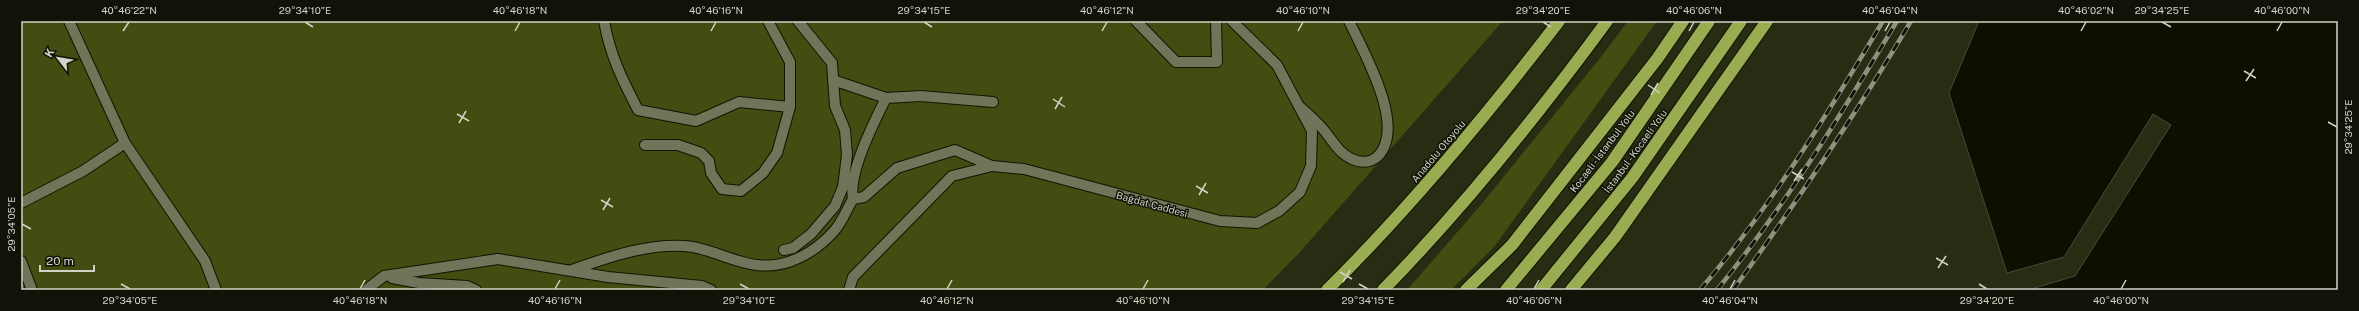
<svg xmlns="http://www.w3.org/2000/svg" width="2359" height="311" font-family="'Public Sans',sans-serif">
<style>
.green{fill:#424d11}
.water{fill:#0c1000;stroke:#474b3b}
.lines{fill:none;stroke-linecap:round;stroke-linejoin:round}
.street-casing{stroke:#101400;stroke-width:12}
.secondary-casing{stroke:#101400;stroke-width:12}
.highway-casing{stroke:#101400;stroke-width:14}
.street{stroke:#6e7558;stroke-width:10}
.secondary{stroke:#6e7558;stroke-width:10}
.highway{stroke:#99ac52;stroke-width:12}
.rail-casing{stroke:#8d927f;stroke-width:4.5}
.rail{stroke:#111308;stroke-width:3;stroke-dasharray:9;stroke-linecap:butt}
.ticks{fill:none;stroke:#d0d4c5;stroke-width:1.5}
.labels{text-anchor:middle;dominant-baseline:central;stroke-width:3;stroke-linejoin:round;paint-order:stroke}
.street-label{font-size:10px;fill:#d0d4c5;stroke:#111308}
.neatline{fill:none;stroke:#d0d4c5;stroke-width:1.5}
.ticks-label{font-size:10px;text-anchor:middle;fill:#d0d4c5}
</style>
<rect width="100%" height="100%" fill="#272c13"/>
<path class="green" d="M21,21H1503L1300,252L1263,290H21Z
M1628,21H1657L1494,247L1451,290H1407L1480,206L1601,57Z"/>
<path class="water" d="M1979,21H2338V290H2028L2075,276L2171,125L2153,114L2064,257L2007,273L1949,93Z"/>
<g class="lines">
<g class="street-casing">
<path id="street" d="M604,21C610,55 622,79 638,110L696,121L739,102L790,107
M1136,21L1176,62H1217L1216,21
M833,80L886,98
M1300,107C1308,114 1316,121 1322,128C1332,139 1338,153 1352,159C1360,163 1370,163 1377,157C1408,128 1363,51 1349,21
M125,143L205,261L216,290
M645,145H678L701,153L709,161L711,173L722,189L741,191L763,173L777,153L790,107V62L768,21
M992,166L955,150L897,168L864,197L853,199C848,173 874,122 886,98L921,96L993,102
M21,203L83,171L125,143L69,21
M784,250L793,248L811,234L835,206L843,187L847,155L845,130L835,106L832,63L798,21
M21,261L32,290
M572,270C608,257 654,241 693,247C715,251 736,263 757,265C787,269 816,252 835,230C842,222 847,209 853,199
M392,278L419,283L467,286L476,290
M366,290L384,276L498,259L608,277L702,286L711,290"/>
</g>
<g class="secondary-casing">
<path id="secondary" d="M849,290L853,277L952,176L992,166L1024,169L1220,221L1257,223L1279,211L1300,192L1311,166L1312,131L1277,65L1232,21"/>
</g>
<g class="highway-casing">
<path id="highway" d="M1327,290C1411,207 1487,115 1559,21
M1383,290C1464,207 1538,115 1607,21
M1466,290L1512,245L1657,59L1683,21
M1506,290L1612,162L1709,21
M1541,290L1632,178L1741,21
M1571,290L1615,237L1767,21"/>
</g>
<use href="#street" class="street"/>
<use href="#secondary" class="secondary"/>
<use href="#highway" class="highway"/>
<g class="rail-casing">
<path id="rail" d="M1700,290C1770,208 1828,113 1883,21
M1717,290C1785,206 1842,113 1897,21
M1733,290C1796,203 1856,114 1911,21"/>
</g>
<use href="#rail" class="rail"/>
</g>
<path class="ticks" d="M305,22L313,27M924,22L932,27M1543,22L1551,27M2162,22L2171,27M123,31L129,22M515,31L520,22M711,31L716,22M1102,31L1107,22M1298,31L1303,22M1689,31L1694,22M1885,31L1890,22M2081,31L2086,22M2277,31L2282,22M2244,71L2256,78M2246,81L2254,69M1648,85L1660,93M1651,95L1658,83M1053,99L1065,107M1055,109L1062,97M457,114L469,121M2328,122L2337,127M459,123L466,111M1792,172L1804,179M1794,181L1802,169M1196,186L1208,193M1199,195L1206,183M601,200L613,207M603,210L610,198M22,224L31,229M1936,258L1948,265M1938,268L1946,256M1340,272L1352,279M1343,282L1350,270M121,284L130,289M740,284L749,289M1359,284L1368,289M1979,284L1987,289M360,289L365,280M555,289L560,280M947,289L952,280M1143,289L1148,280M1534,289L1539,280M1730,289L1735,280M2121,289L2126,280"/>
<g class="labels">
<g class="street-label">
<text transform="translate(1438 151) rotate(-50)">Anadolu Otoyolu</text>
<text transform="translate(1602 151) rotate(-53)">Kocaeli - İstanbul Yolu</text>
<text transform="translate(1635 151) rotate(-54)">İstanbul - Kocaeli Yolu</text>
<text transform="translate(1152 204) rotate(15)">Bağdat Caddesi</text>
</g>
</g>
<rect width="2359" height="311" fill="none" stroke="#111308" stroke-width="44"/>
<g transform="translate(58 58) rotate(301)" stroke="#111308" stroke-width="3" paint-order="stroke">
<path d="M0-3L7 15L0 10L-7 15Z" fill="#d0d4c5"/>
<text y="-6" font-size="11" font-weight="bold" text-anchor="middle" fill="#d0d4c5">K</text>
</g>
<path d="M40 265v6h54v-6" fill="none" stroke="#d0d4c5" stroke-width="2"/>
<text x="46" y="265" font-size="12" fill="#d0d4c5" stroke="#111308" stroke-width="3" paint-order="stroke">20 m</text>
<rect x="22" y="22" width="2315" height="267" class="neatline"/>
<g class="ticks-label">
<text x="129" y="14">40°46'22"N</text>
<text x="305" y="14">29°34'10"E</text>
<text x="520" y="14">40°46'18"N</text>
<text x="716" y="14">40°46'16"N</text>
<text x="924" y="14">29°34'15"E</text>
<text x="1107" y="14">40°46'12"N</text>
<text x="1303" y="14">40°46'10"N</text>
<text x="1543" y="14">29°34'20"E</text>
<text x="1694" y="14">40°46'06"N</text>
<text x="1890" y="14">40°46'04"N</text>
<text x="2086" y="14">40°46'02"N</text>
<text x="2162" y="14">29°34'25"E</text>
<text x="2282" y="14">40°46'00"N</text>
<text transform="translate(2348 127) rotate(-90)" y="4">29°34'25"E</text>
<text transform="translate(11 224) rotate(-90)" y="4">29°34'05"E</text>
<text x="130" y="304">29°34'05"E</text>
<text x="360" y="304">40°46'18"N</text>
<text x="555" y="304">40°46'16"N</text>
<text x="749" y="304">29°34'10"E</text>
<text x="947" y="304">40°46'12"N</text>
<text x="1143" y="304">40°46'10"N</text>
<text x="1368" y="304">29°34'15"E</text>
<text x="1534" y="304">40°46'06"N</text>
<text x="1730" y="304">40°46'04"N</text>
<text x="1987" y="304">29°34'20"E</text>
<text x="2121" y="304">40°46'00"N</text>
</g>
</svg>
